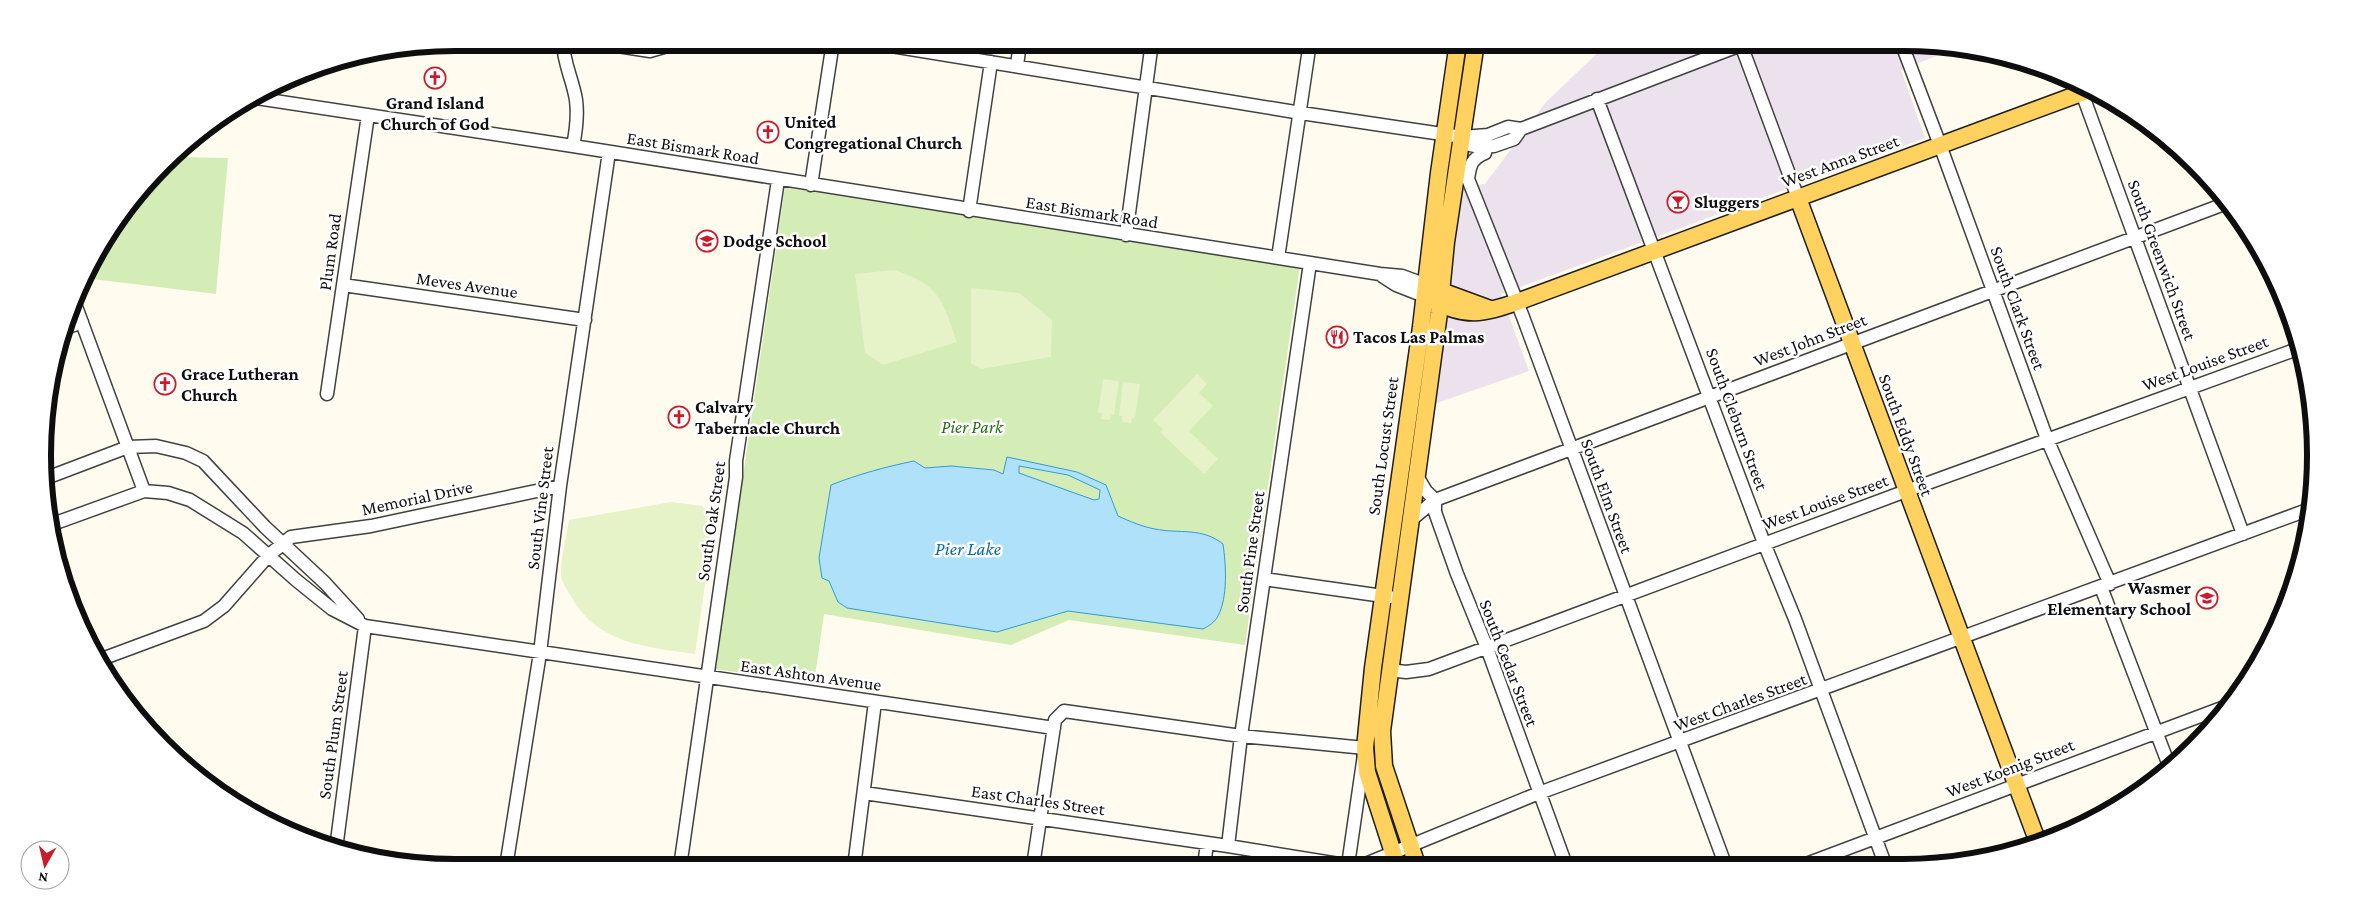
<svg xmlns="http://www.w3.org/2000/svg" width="2358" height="910" font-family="'Crimson Pro',serif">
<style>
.industrial{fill:#ebe2ed}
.green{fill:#d4ecb5}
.pitch{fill:#e6f3c8}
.water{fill:#b0e1fa;stroke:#329bd6;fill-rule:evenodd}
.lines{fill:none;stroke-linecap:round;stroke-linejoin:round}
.minor-casing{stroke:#414141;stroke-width:15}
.major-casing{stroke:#1f1f1f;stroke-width:19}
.minor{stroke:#fff;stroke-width:12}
.major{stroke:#ffd25f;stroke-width:16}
.labels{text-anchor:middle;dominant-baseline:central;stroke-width:5;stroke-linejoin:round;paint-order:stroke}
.poi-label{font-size:18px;font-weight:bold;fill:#0e0e0e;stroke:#fff;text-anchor:start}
.street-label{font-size:18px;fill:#0e0e0e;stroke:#fff}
.park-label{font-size:18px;font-style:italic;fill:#2d6a1a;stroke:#fff}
.water-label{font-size:19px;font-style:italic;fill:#0f6ba8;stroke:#fff}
.rim{fill:none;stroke:#0e0e0e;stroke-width:6}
</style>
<rect width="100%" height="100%" fill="#fffbef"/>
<path class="industrial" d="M1903,42L1954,49L1901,70L1925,138L1501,294L1529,371L1417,410L1445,189L1485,184L1546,102L1608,43Z"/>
<path class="green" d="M173,157L228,158L216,294L84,278L98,249Z
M785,187L1300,266L1245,645L1069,620L1011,645L824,614L814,683L715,669Z"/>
<path class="pitch" d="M894,270C940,285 942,299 957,342L883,365L865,353L855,274Z
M971,288L1019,293L1052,320L1051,357L981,369L971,363Z
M1197,374L1207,384L1199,393L1213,406L1189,431L1218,459L1204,474L1160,432L1163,429L1153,420Z
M1103,379L1119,381L1114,415H1111L1110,420L1101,419L1102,413H1098Z
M1123,382L1140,384L1135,418H1132L1131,423L1122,422V416H1119Z
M671,502L702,506L710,513L708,532L711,543L695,654C647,647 598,644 572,598C568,591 561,582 561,574C560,561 567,534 569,520Z"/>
<path class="water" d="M1007,457L1077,472L1106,485L1118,516C1129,521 1143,527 1155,529C1179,534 1202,527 1223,544C1226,565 1228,597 1218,616C1215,622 1209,626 1203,629L1068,611L997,632L847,608L838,602L829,581L822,578L819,558L831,485C859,474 885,467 914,461L925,468L951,466L994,470L1003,474ZM1019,466L1068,475L1100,490L1099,499L1094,500L1019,473Z"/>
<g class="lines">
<g class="minor-casing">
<path id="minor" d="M563,42C563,62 573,80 576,100C578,115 576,131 573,146
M592,42L650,51L664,47L666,42
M867,42L1301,113L1462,137L1488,135L1508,127L1521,129L1749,42
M1740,42L1798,198
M1901,42L1940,145L2047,439L2110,584
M1017,66L1020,42
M2078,82L2243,534
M249,97L573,146L1380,274L1402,276L1424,284
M1597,99L1764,543L1795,619L1885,864
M1462,137L1470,145L1480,147L1494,146L1514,139L1521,129
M1486,147L1485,153C1471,159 1470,165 1468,179L1523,317L1725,864
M811,185L833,42
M969,211L991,62
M1126,235L1152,42
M1278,258L1310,42
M1382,276L1396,285L1424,296
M343,285L585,320
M74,301L144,491
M63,329L82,322
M327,394L368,115
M1417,476L1426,491L1435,500V512L1457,574L1487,648L1566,865
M49,477L128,447L156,446L186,453L203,461L265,527L325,583L358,619
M1411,520L1435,500L2227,203
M50,525L144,491L168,493L190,500L243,533L296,580L332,609L365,626L1054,728
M1264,579L1390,597
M2101,587L2170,768
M99,660L204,621L224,606L268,556L291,537L371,526L560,486
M1389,670L1406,672L1429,669L1906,491L2300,348
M864,793L1228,846L1345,865
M1228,846L1241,736L1310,263
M336,849L365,626
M342,851L398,860
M1806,864L2227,706
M1355,865H1363L1539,793L2310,509
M1033,866L1055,720L1064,711L1241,736L1365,748L1348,865
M1204,866L1207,843
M506,867L540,653L560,486L609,152
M680,867L736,477V461L778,180
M854,867L875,702"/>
</g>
<g class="major-casing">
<path id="major" d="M1798,198L2037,840
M1433,288L1490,309
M1432,300C1466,318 1482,314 1517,302L2092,89
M1397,865L1367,772L1365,748L1373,668L1421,327L1439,173L1458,42
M1417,865L1384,766L1382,731L1439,313L1446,242L1476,42"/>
</g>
<use href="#minor" class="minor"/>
<use href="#major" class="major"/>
</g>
<defs>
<g id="church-ring" transform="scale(1.125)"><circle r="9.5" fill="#fff" stroke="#c71c2b" stroke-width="1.5"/><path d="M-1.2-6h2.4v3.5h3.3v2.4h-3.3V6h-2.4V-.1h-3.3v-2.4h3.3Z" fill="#c71c2b"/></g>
<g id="bar-ring" transform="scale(1.125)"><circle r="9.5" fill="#fff" stroke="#c71c2b" stroke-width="1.5"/><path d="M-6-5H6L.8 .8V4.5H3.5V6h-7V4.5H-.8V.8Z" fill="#c71c2b"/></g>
<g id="school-ring" transform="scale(1.125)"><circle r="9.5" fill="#fff" stroke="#c71c2b" stroke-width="1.5"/><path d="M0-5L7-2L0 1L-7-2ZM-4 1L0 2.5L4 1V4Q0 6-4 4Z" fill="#c71c2b"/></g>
<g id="restaurant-ring" transform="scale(1.125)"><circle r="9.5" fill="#fff" stroke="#c71c2b" stroke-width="1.5"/><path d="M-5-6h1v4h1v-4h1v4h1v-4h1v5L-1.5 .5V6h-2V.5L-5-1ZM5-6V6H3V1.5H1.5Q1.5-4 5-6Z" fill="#c71c2b"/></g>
</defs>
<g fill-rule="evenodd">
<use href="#church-ring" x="435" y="78"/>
<use href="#church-ring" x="768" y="132"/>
<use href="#bar-ring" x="1678" y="202"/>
<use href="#school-ring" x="707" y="241"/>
<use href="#restaurant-ring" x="1337" y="337"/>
<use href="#church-ring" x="165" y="384"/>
<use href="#church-ring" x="679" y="417"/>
<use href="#school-ring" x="2207" y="598"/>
</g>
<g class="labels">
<g class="poi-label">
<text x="435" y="103" text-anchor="middle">Grand Island<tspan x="435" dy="21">Church of God</tspan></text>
<text x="784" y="122">United<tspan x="784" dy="21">Congregational Church</tspan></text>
<text x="1694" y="202">Sluggers</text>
<text x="723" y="241">Dodge School</text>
<text x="1353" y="337">Tacos Las Palmas</text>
<text x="181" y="374">Grace Lutheran<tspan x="181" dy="21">Church</tspan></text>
<text x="695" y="407">Calvary<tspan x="695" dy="21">Tabernacle Church</tspan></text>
<text x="2191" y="588" text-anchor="end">Wasmer<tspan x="2191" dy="21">Elementary School</tspan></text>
</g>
<g class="street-label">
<text transform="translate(693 148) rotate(9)">East Bismark Road</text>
<text transform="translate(1840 161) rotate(-20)">West Anna Street</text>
<text transform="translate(1092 212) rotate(9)">East Bismark Road</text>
<text transform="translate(330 252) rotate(-82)">Plum Road</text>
<text transform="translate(2162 260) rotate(70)">South Greenwich Street</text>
<text transform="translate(467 285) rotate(8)">Meves Avenue</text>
<text transform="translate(2018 308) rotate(70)">South Clark Street</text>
<text transform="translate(1810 340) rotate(-21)">West John Street</text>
<text transform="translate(2205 363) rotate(-20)">West Louise Street</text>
<text transform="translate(1737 419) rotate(70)">South Cleburn Street</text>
<text transform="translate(1906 435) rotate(70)">South Eddy Street</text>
<text transform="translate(1383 446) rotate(-82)">South Locust Street</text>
<text transform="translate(1607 496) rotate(70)">South Elm Street</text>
<text transform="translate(417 498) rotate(-12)">Memorial Drive</text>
<text transform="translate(1825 502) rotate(-20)">West Louise Street</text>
<text transform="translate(540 508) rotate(-83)">South Vine Street</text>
<text transform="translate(711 521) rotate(-82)">South Oak Street</text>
<text transform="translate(1250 552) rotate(-82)">South Pine Street</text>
<text transform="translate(1509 663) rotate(69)">South Cedar Street</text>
<text transform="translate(811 675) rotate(8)">East Ashton Avenue</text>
<text transform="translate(1740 702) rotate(-20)">West Charles Street</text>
<text transform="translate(333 735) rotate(-82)">South Plum Street</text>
<text transform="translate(2010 768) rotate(-21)">West Koenig Street</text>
<text transform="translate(1038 800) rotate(8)">East Charles Street</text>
</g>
<g class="park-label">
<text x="972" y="427">Pier Park</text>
</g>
<g class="water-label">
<text x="968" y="548">Pier Lake</text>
</g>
</g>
<path d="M0 0H2358V910H0ZM455 51H1903A404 404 0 0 1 2307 455V455A404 404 0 0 1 1903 859H455A404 404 0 0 1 51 455V455A404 404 0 0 1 455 51Z" fill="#fff" fill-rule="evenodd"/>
<path class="rim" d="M455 51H1903A404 404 0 0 1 2307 455V455A404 404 0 0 1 1903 859H455A404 404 0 0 1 51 455V455A404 404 0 0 1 455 51Z"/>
<g transform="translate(45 865) rotate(188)"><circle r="24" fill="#ffffff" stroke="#9f9f9f"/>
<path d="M0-4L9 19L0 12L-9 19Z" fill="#c71c2b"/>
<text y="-8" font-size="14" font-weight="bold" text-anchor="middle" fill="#0e0e0e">N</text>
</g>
</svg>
